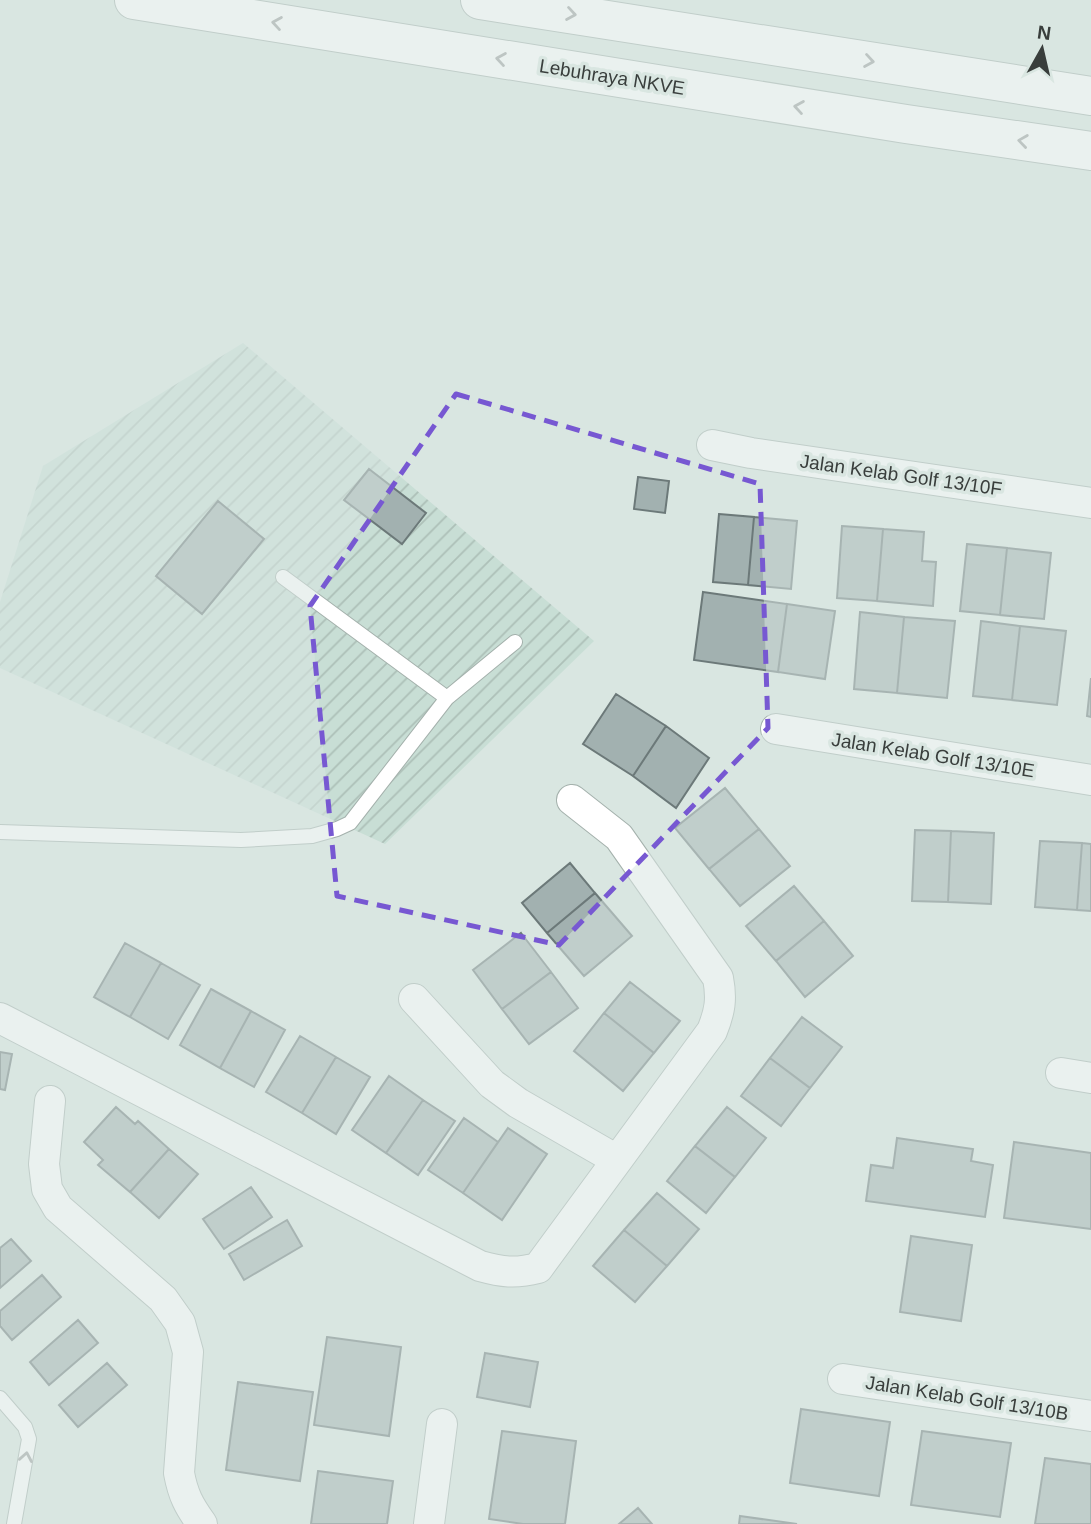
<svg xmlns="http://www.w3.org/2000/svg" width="1091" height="1524" font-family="Arial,sans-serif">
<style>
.industrial{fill:url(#industrial-furrows)}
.building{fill:#a2b1b0;stroke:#6c7979;stroke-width:2}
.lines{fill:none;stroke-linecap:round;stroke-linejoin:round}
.lane-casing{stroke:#a4b1ac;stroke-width:16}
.street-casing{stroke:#a4b1ac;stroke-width:32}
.highway-casing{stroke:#a4b1ac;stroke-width:40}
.lane{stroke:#fff;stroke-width:14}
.street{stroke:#fff;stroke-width:30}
.highway{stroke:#fff;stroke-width:38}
.oneway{stroke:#9c9e9e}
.marked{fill:none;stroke:#7758d2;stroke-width:5;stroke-dasharray:14 9;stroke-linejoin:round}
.labels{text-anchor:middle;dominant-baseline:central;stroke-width:7;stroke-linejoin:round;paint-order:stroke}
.street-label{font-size:19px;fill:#393e3c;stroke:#d9e6e1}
</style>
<defs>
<pattern id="industrial-furrows" width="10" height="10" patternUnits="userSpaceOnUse" patternTransform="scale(1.75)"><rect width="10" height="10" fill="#c8ded5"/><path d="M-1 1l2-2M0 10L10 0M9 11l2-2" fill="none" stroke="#adc0b8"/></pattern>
</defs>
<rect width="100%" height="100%" fill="#d9e6e1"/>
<path class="industrial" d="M243,343L594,641L385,844L0,668V602L43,466Z"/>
<path class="building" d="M369,469L426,513L402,544L344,500Z
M638,477L669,481L665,513L634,509Z
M218,501L264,539L202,614L156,576Z
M719,514L754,517L748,585L713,582Z
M754,517L797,521L791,589L748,585Z
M842,526L883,529L877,601L837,598Z
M883,529L924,532L922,561L936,562L933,606L877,601Z
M967,544L1007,548L1000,615L960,611Z
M1007,548L1051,553L1044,619L1000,615Z
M703,592L787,604L778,672L694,660Z
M787,604L835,611L825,679L778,672Z
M860,612L904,617L897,693L854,689Z
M904,617L955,621L947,698L897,693Z
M981,621L1020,626L1012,700L973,696Z
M1020,626L1066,631L1057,705L1012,700Z
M1091,678V717L1087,716Z
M616,694L666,726L633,776L583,744Z
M666,726L709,758L676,808L633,776Z
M725,788L759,829L709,869L675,828Z
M759,829L790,866L740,906L709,869Z
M915,830L951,831L948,902L912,901Z
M951,831L994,833L991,904L948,902Z
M1040,841L1082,843L1077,910L1035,907Z
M1082,843L1091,844V911L1077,910Z
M570,863L595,893L547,933L522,903Z
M794,886L824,921L776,961L746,926Z
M595,893L632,936L584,976L547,933Z
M824,921L853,956L805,997L776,961Z
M521,933L551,972L502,1009L473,970Z
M125,943L161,963L130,1017L94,997Z
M161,963L200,985L168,1039L130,1017Z
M551,972L578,1008L529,1044L502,1009Z
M630,982L680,1021L654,1053L604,1013Z
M211,989L251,1011L220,1068L180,1045Z
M251,1011L285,1030L254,1087L220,1068Z
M604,1013L654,1053L623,1091L574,1051Z
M802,1017L842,1047L810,1088L770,1058Z
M300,1036L336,1057L302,1113L266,1092Z
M0,1052L12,1054L5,1090L0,1089Z
M336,1057L370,1077L336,1134L302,1113Z
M770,1058L810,1088L781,1126L741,1096Z
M389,1076L423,1100L386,1153L352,1130Z
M423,1100L455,1121L418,1175L386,1153Z
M116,1107L135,1124L138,1121L169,1149L130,1192L98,1165L103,1160L84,1142Z
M727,1107L766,1138L735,1177L695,1146Z
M464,1118L498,1142L463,1193L428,1170Z
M508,1128L547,1154L502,1220L463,1193Z
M897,1138L973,1149L971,1161L993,1165L985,1217L866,1201L871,1165L893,1168Z
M1014,1142L1091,1153V1229L1004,1218Z
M695,1146L735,1177L706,1213L667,1181Z
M169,1149L198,1174L159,1218L130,1192Z
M251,1187L272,1217L224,1249L203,1219Z
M657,1193L699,1229L667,1266L624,1230Z
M287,1220L302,1246L244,1280L229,1254Z
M624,1230L667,1266L635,1302L593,1266Z
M911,1236L972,1245L961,1321L900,1312Z
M11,1239L31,1261L0,1288V1248Z
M42,1275L61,1297L12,1340L0,1326V1311Z
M78,1320L98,1343L49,1385L30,1362Z
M327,1337L401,1347L389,1436L314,1425Z
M485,1353L538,1362L530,1407L477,1397Z
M107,1363L127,1385L78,1427L59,1405Z
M238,1382L313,1392L300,1481L226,1470Z
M801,1409L890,1422L879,1496L790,1483Z
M502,1431L576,1441L565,1524H523L489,1519Z
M922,1431L1011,1443L1000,1517L911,1505Z
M1045,1458L1091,1464V1524H1035Z
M318,1471L393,1481L387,1524H311Z
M638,1508L652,1524H619Z
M740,1516L797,1524H739Z"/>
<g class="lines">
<g class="lane-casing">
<path id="lane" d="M283,577L447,698
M0,832L241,840L312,836L337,829L350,823L447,698L515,642
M0,1398L25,1427L29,1439L14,1524"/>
</g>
<g class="street-casing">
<path id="street" d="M712,445L751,453L1091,503
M776,729L1091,780
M414,999L492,1084L518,1103L617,1160
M0,1018L480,1266C502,1272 515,1274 538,1268L712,1031C720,1011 722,999 718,978L619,837L572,800
M1061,1073L1091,1078
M50,1101L44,1164L47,1189L58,1208L163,1299L180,1323L188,1352L179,1473C183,1495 189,1506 202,1524
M843,1379L1091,1416
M429,1524L442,1424"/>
</g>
<g class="highway-casing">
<path id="highway" d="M134,0L906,124L1091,151
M480,0L1091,96"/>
</g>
<use href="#lane" class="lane"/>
<use href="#street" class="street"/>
<use href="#highway" class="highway"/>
</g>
<defs><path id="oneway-chevron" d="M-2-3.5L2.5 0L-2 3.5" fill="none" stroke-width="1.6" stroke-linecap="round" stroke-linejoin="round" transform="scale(1.75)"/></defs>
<g class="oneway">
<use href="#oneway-chevron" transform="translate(571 14) rotate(9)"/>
<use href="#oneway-chevron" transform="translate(277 23) rotate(-171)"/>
<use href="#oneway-chevron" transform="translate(501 59) rotate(-171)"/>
<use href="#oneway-chevron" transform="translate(869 61) rotate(9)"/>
<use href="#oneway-chevron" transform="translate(799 107) rotate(-171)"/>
<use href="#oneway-chevron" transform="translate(1023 141) rotate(-172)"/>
<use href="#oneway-chevron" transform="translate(26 1457) rotate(-80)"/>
</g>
<path d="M0 0H1091V1524H0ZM456,394L760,484L768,728L559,945L337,896L310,606Z" fill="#d9e6e1" fill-opacity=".55" fill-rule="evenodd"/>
<path class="marked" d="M456,394L760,484L768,728L559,945L337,896L310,606Z"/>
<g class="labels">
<g class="street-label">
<text transform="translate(612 77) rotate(9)">Lebuhraya NKVE</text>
<text transform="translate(901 475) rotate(8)">Jalan Kelab Golf 13/10F</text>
<text transform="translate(933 755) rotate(9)">Jalan Kelab Golf 13/10E</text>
<text transform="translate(967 1398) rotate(9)">Jalan Kelab Golf 13/10B</text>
</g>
</g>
<g transform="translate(1042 49) rotate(8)" stroke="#d9e6e1" stroke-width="5" paint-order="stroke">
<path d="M0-5L12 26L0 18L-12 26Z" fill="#393e3c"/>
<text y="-10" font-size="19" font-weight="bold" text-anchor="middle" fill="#393e3c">N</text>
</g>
</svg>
